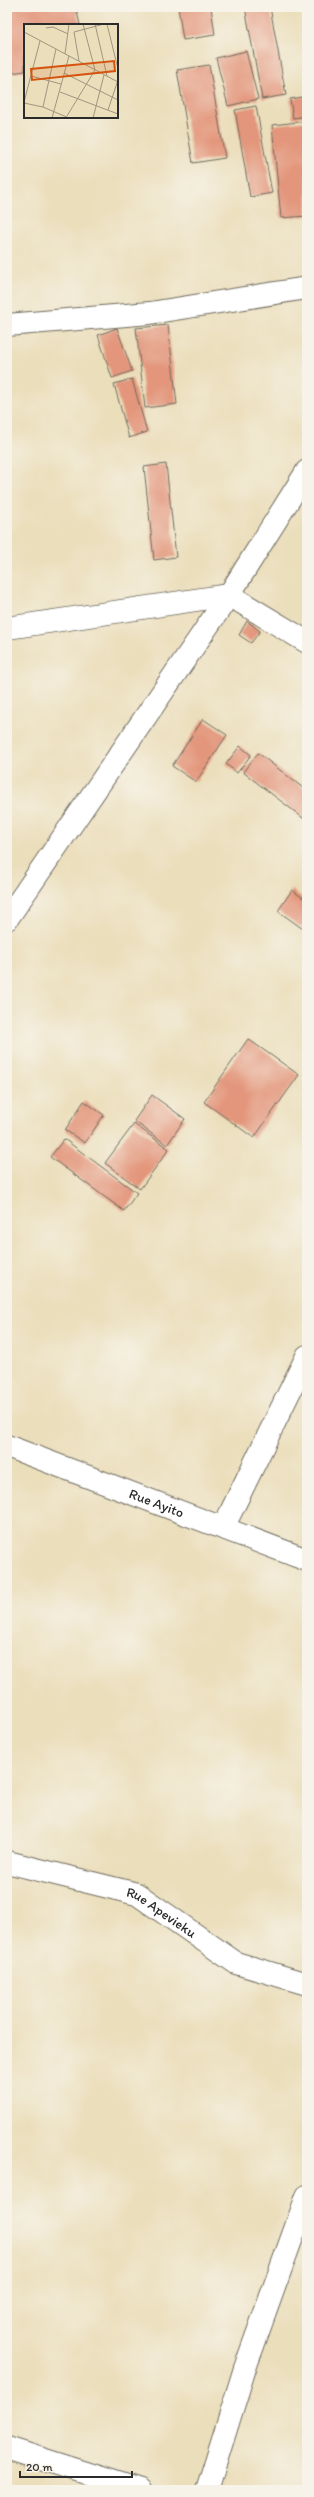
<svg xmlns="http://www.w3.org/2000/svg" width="314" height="2497" font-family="Itim,sans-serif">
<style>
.building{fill:#e3967b}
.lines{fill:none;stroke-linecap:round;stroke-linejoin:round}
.minor-casing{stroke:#6e6a5d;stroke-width:24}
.minor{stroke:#fff;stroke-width:22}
.labels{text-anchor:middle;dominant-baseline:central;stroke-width:3.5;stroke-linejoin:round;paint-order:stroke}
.street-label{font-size:14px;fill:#2b2b2b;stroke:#f7f3e8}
.inset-road{fill:none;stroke:#9e9681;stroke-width:1}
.view{fill:#d5540f;fill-opacity:0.15;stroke:#d5540f;stroke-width:2}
.inset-edge{fill:none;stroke:#2b2b2b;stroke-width:2}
</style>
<rect width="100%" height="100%" fill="#f7f3e8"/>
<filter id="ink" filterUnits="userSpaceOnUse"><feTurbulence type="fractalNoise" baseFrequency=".025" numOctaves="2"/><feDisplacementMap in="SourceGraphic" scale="8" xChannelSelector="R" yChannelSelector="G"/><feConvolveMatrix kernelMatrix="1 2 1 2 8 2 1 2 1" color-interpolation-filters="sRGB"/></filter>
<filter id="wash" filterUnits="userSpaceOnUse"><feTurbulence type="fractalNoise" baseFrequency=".012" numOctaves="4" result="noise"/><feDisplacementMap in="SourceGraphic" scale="16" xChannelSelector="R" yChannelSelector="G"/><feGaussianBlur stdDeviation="0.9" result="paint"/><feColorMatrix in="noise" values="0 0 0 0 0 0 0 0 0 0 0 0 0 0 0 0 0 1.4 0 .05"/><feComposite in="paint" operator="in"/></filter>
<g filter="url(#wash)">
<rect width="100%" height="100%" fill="#ebdebb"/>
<g id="blocks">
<path class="building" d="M19,7H76L80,25H25V71L12,73L7,52V10Z
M178,7H211L215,35L183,40Z
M245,7H270L286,95L262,99Z
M246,51L258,99L228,106L216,58Z
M209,65L225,158L193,163L177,70Z
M307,96V116L293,118L290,99Z
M256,106L272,193L250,197L235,110Z
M307,121V216L281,218L272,125Z
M168,325L177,404L145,408L136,328Z
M117,328L132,371L112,378L98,335Z
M132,379L147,432L129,438L114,384Z
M166,464L176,557L154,560L144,467Z
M247,621L260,631L251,643L239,635Z
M203,719L227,735L196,782L172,766Z
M240,746L251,755L237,773L226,764Z
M258,753L307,791V821L243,772Z
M292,890L307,901V924L303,929L278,911Z
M248,1039L299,1075L254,1138L204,1102Z
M152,1095L185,1119L167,1145L134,1121Z
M84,1101L104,1115L85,1143L65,1130Z
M134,1124L169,1149L140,1189L105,1163Z
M64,1139L137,1193L124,1211L50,1157Z"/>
</g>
</g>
<g filter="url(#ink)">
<use href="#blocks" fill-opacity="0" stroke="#6e6a5d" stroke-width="1"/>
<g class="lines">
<g class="minor-casing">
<g id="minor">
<path d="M7,325L150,313L307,288"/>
<path d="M7,628L229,595L307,642"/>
<path d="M7,919L229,595L307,471"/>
<path id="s1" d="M7,1446L307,1560"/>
<path d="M223,1528L307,1356"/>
<path id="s2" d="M7,1862L137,1894L236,1963L307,1984"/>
<path d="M7,2448L140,2490"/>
<path d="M207,2490L245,2368L307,2196"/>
</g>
</g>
<use href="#minor" class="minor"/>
</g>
</g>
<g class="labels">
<g class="street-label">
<text stroke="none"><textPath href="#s1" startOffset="160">Rue Ayito</textPath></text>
<text stroke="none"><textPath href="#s2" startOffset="164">Rue Apevieku</textPath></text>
</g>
</g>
<g transform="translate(24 24)">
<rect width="94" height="94" fill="#ebdebb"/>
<path class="inset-road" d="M71,0L83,52M83,0L94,45M22,4L29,3L44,10M0,8L94,58M41,30L45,0M55,37L50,8L80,0M40,49L94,76M7,52L37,60M36,68L94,90M0,78L16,17M0,79L19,83L45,94M19,83L32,25M84,86L94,56M43,92L71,46L59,0M28,94L45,32M69,94L80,51"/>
<path class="view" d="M90,37L91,47L8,56L7,45Z"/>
<rect width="94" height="94" class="inset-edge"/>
</g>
<rect width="314" height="2497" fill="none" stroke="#f7f3e8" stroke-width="24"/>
<path d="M20 2471v6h112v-6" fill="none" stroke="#2b2b2b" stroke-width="2"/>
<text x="26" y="2471" font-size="12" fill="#2b2b2b" stroke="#f7f3e8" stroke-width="3" paint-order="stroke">20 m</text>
</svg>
